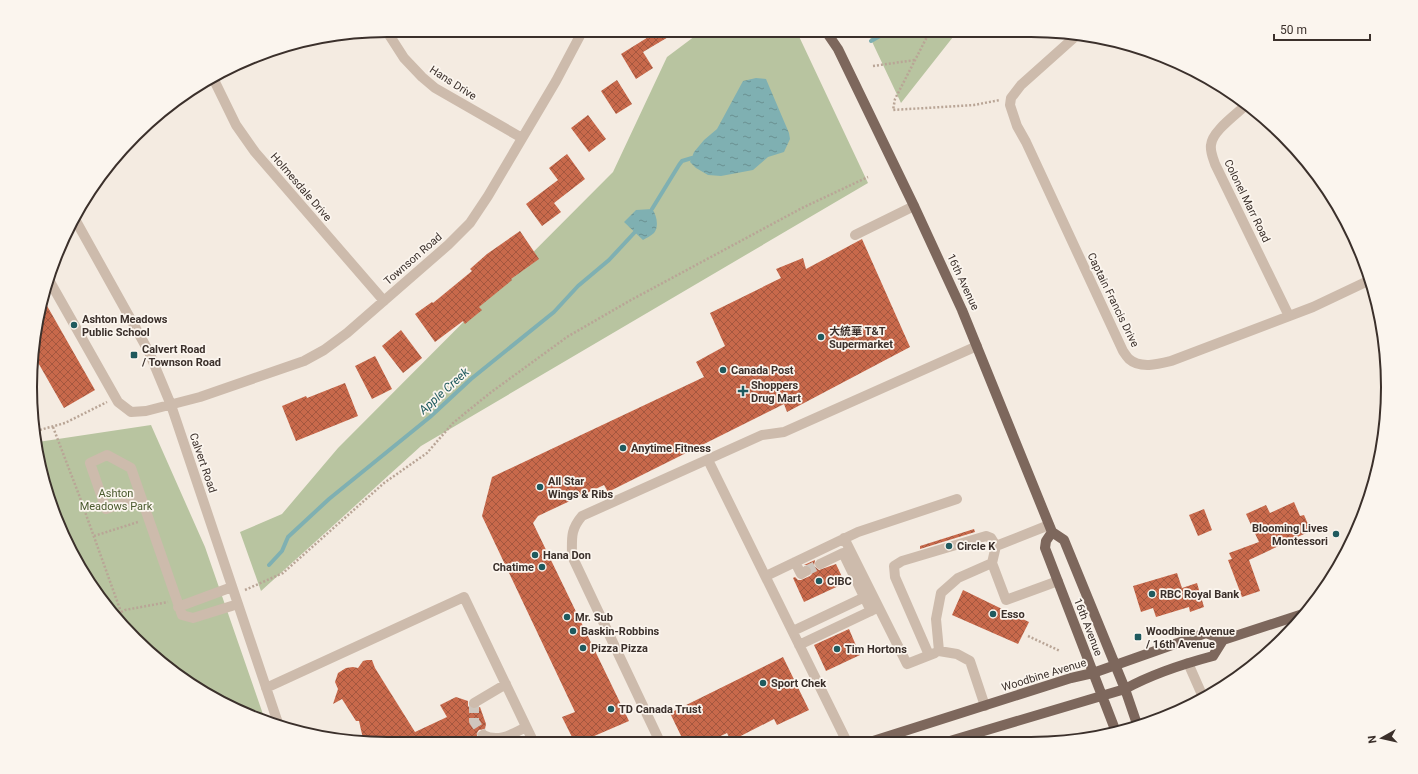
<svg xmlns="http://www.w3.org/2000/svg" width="1418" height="774" font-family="Roboto,'Noto Sans SC',sans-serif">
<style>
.green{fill:#b8c4a0}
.water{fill:url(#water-ripples)}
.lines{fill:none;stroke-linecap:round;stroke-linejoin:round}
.stream{stroke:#7fb0b2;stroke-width:4}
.building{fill:url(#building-cross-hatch)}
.minor-tunnel{stroke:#cfc6bd;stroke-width:10;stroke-dasharray:10 5;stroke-linecap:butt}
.path{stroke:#b9a596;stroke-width:2.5;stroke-dasharray:2 2;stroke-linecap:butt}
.minor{stroke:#cdbbac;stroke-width:10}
.major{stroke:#7d675c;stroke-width:10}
.poi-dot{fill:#1f5a5e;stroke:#fbf5ee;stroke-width:1.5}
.labels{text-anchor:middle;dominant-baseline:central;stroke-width:3.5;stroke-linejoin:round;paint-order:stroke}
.street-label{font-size:11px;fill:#3b302b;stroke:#fbf5ee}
.poi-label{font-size:11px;font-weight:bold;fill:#3b302b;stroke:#fbf5ee;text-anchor:start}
.park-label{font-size:11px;fill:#4a5a2e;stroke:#fbf5ee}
.water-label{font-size:12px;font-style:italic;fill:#1f5a5e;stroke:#fbf5ee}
.rim{fill:none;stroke:#3b302b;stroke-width:2}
</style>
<defs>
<pattern id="water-ripples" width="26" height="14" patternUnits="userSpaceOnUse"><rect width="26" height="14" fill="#7fb0b2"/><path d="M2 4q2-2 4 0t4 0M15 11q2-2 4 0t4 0" fill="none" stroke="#699091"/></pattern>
<pattern id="building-cross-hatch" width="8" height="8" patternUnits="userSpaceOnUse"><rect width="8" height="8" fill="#c8694b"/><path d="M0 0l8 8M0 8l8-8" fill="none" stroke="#a4573f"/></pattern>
</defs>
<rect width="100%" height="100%" fill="#f4ebe1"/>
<path class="green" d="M703,30H796L868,183L421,446L261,591L240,532L282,514L338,448L613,172L667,57Z
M867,31H960L953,37L901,103Z
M151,425L205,547L265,720L209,696L119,623L57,524L38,442Z"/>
<path class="water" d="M756,78L766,79L789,133L790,139L784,152L768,157L753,170L721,176L708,175L696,168L690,162L694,152L704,140L717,129L743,81Z
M652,209C657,215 659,227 654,233C651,236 646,238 643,240L624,222L636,210Z"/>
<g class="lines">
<path class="stream" d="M871,41L889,31
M652,209L679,165L682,161L692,158
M269,565L282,551L288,537L329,499L430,417L471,379L554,312L578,286L609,260L635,232"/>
</g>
<path class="building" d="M647,30H680L643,52L653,68L636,79L621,54L650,36Z
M617,80L632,104L616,114L601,91Z
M588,115L606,139L589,152L571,128Z
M567,154L585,179L554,203L561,212L542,226L526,204L558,180L549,168Z
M520,231L539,259L511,279L512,280L479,307L482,310L465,324L463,321L435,342L415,314L432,302L433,303L472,271L470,269L487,254Z
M862,239L910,347L787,412L784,404L608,492L604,485L538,516L533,523L629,721L578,743H575L562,717L575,712L482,516L492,477L704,377L696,362L725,346L710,313L781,278L776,269L803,258L806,269Z
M42,297L95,390L64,408L36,359Z
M401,330L422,358L403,373L382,346Z
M375,356L392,389L372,399L355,366Z
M345,383L358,416L296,441L282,406L306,396L307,398Z
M1294,502L1300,516L1304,515L1311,531L1295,538L1296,541L1286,545L1285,543L1249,560L1260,591L1242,597L1228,560L1232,559L1229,553L1259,542L1246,514L1266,505L1270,513Z
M1204,509L1212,530L1198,536L1189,515Z
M974,529L975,532L920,549V546Z
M815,560L814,566L819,570L836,564L845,583L804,602L793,578L795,577L798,580H801L810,576L812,574V568L809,565H804Z
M1177,573L1182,588L1197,583L1204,607L1190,612L1189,607L1156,617L1153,608L1141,612L1133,586Z
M963,590L1029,622L1018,644L952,615Z
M849,629L860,655L826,671L814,645Z
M783,657L809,710L777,725L774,719L731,741L727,733L708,742H684L670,713Z
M367,660H372L375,668L415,732L447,717L440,705L456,697L468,701V706L471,709H474L480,707L486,724L485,729L479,730L477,733V736L481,741L480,743H364L359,721H356L342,699L333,704L338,689L335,682L338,673L346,668L353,667L358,668L363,661Z"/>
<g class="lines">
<path class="minor-tunnel" d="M806,571L820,564
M474,703V721L483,735"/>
<path class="path" d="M930,31L895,99L893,110L974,105L1000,100
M873,66L915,60
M53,427L79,495L121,612
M36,431L65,423L107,402
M94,536L138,522
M245,590L283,573L384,483L427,453L453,423L490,393L567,337L631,300L802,208L868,177
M114,616L125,610L168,602
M1028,636L1060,651"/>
<path class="minor" d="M386,30L404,58L422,77L435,88L522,138
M1077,35L1021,85L1011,98L1010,105L1017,126L1026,142L1123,351C1125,354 1127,357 1129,359C1140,369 1159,364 1171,361L1313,307L1370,280
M214,80L236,125L255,152L384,301
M1247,104C1237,114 1212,131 1211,145C1210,151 1213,158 1215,164L1289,316
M76,221L149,352L171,405L279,726
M855,235L914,206
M49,280L118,402L131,412L146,411L200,397L304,361L324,350L347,333L448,245L470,223L488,196L556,81L583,30
M708,460L847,742
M141,497L106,509L90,463L107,455L131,468L182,615L193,618L238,604
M1049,525L996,546L992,563L1006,600L1058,581
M844,538L907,664L935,653
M795,562L801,574L806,571
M820,564L843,553L871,611
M766,576L858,532L957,499
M178,607L232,587
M793,631L869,595
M799,645L877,608
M929,655L895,577L894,566L902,561L986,536L991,538L996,546
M1188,663L1203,697
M266,688L464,597L534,743
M474,703L506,684
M985,706L970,661L957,654L939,651L936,619L941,593L958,578L992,563
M483,735C499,743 512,734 526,727
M660,742L572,556C572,539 570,530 582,516L762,435L784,432L977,346"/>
<path class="major" d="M825,30L838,49L914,206L962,310L1052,532L1064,540L1125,689L1138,727
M1052,532L1046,541L1045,548L1116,732
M950,741L1125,689C1152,674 1183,664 1213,656L1223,640
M870,742L1071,678L1093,673L1206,633L1223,640L1306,613"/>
</g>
<g class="poi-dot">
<circle cx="74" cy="325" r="4"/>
<circle cx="821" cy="337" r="4"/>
<rect x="130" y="351" width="8" height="8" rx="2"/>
<circle cx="723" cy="370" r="4"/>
<path d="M741 385h4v4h4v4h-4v4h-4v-4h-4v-4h4z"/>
<circle cx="623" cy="448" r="4"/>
<circle cx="540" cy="487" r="4"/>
<circle cx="1336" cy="534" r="4"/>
<circle cx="949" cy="546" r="4"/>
<circle cx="535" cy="555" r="4"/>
<circle cx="542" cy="567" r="4"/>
<circle cx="819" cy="581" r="4"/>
<circle cx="1152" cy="594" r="4"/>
<circle cx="993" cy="614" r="4"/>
<circle cx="567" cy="617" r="4"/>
<circle cx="573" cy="631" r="4"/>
<rect x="1134" y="633" width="8" height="8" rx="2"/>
<circle cx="583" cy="648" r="4"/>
<circle cx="837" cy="649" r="4"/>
<circle cx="763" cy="683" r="4"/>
<circle cx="611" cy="709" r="4"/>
</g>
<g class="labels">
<g class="street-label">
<text transform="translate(453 83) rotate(33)">Hans Drive</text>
<text transform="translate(301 187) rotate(49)">Holmesdale Drive</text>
<text transform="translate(1247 201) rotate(64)">Colonel Marr Road</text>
<text transform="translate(413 259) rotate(-41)">Townson Road</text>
<text transform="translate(963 282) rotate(65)">16th Avenue</text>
<text transform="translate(1113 300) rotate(64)">Captain Francis Drive</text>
<text transform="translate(203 463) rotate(71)">Calvert Road</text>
<text transform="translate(1088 627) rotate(69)">16th Avenue</text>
<text transform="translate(1044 675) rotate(-17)">Woodbine Avenue</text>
</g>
<g class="poi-label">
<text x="82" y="319">Ashton Meadows<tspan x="82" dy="13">Public School</tspan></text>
<text x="829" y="331">大統華 T&amp;T<tspan x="829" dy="13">Supermarket</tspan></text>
<text x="142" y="349">Calvert Road<tspan x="142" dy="13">/ Townson Road</tspan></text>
<text x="731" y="370">Canada Post</text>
<text x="751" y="385">Shoppers<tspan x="751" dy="13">Drug Mart</tspan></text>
<text x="631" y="448">Anytime Fitness</text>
<text x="548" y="481">All Star<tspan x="548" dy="13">Wings &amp; Ribs</tspan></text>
<text x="1328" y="528" text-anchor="end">Blooming Lives<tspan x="1328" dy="13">Montessori</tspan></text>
<text x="957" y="546">Circle K</text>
<text x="543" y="555">Hana Don</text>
<text x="534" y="567" text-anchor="end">Chatime</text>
<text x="827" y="581">CIBC</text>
<text x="1160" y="594">RBC Royal Bank</text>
<text x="1001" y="614">Esso</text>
<text x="575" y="617">Mr. Sub</text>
<text x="581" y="631">Baskin-Robbins</text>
<text x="1146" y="631">Woodbine Avenue<tspan x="1146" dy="13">/ 16th Avenue</tspan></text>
<text x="591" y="648">Pizza Pizza</text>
<text x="845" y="649">Tim Hortons</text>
<text x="771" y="683">Sport Chek</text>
<text x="619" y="709">TD Canada Trust</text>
</g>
<g class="park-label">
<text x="116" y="493">Ashton<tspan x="116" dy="13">Meadows Park</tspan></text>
</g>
<g class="water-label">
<text transform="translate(444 391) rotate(-42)">Apple Creek</text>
</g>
</g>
<path d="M0 0H1418V774H0ZM387 37H1031A350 350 0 0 1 1381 387V387A350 350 0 0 1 1031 737H387A350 350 0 0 1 37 387V387A350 350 0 0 1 387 37Z" fill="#fbf5ee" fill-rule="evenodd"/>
<path class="rim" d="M387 37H1031A350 350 0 0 1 1381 387V387A350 350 0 0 1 1031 737H387A350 350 0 0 1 37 387V387A350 350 0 0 1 387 37Z"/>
<g transform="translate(1382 738) rotate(262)" stroke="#fbf5ee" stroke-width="3" paint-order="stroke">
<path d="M0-3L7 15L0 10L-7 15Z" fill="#3b302b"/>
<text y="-6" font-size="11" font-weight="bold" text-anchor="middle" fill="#3b302b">N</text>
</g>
<path d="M1274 34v6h96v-6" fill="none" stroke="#3b302b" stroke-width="2"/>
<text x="1280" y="34" font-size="12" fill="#3b302b" stroke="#fbf5ee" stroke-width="3" paint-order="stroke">50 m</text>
</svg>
